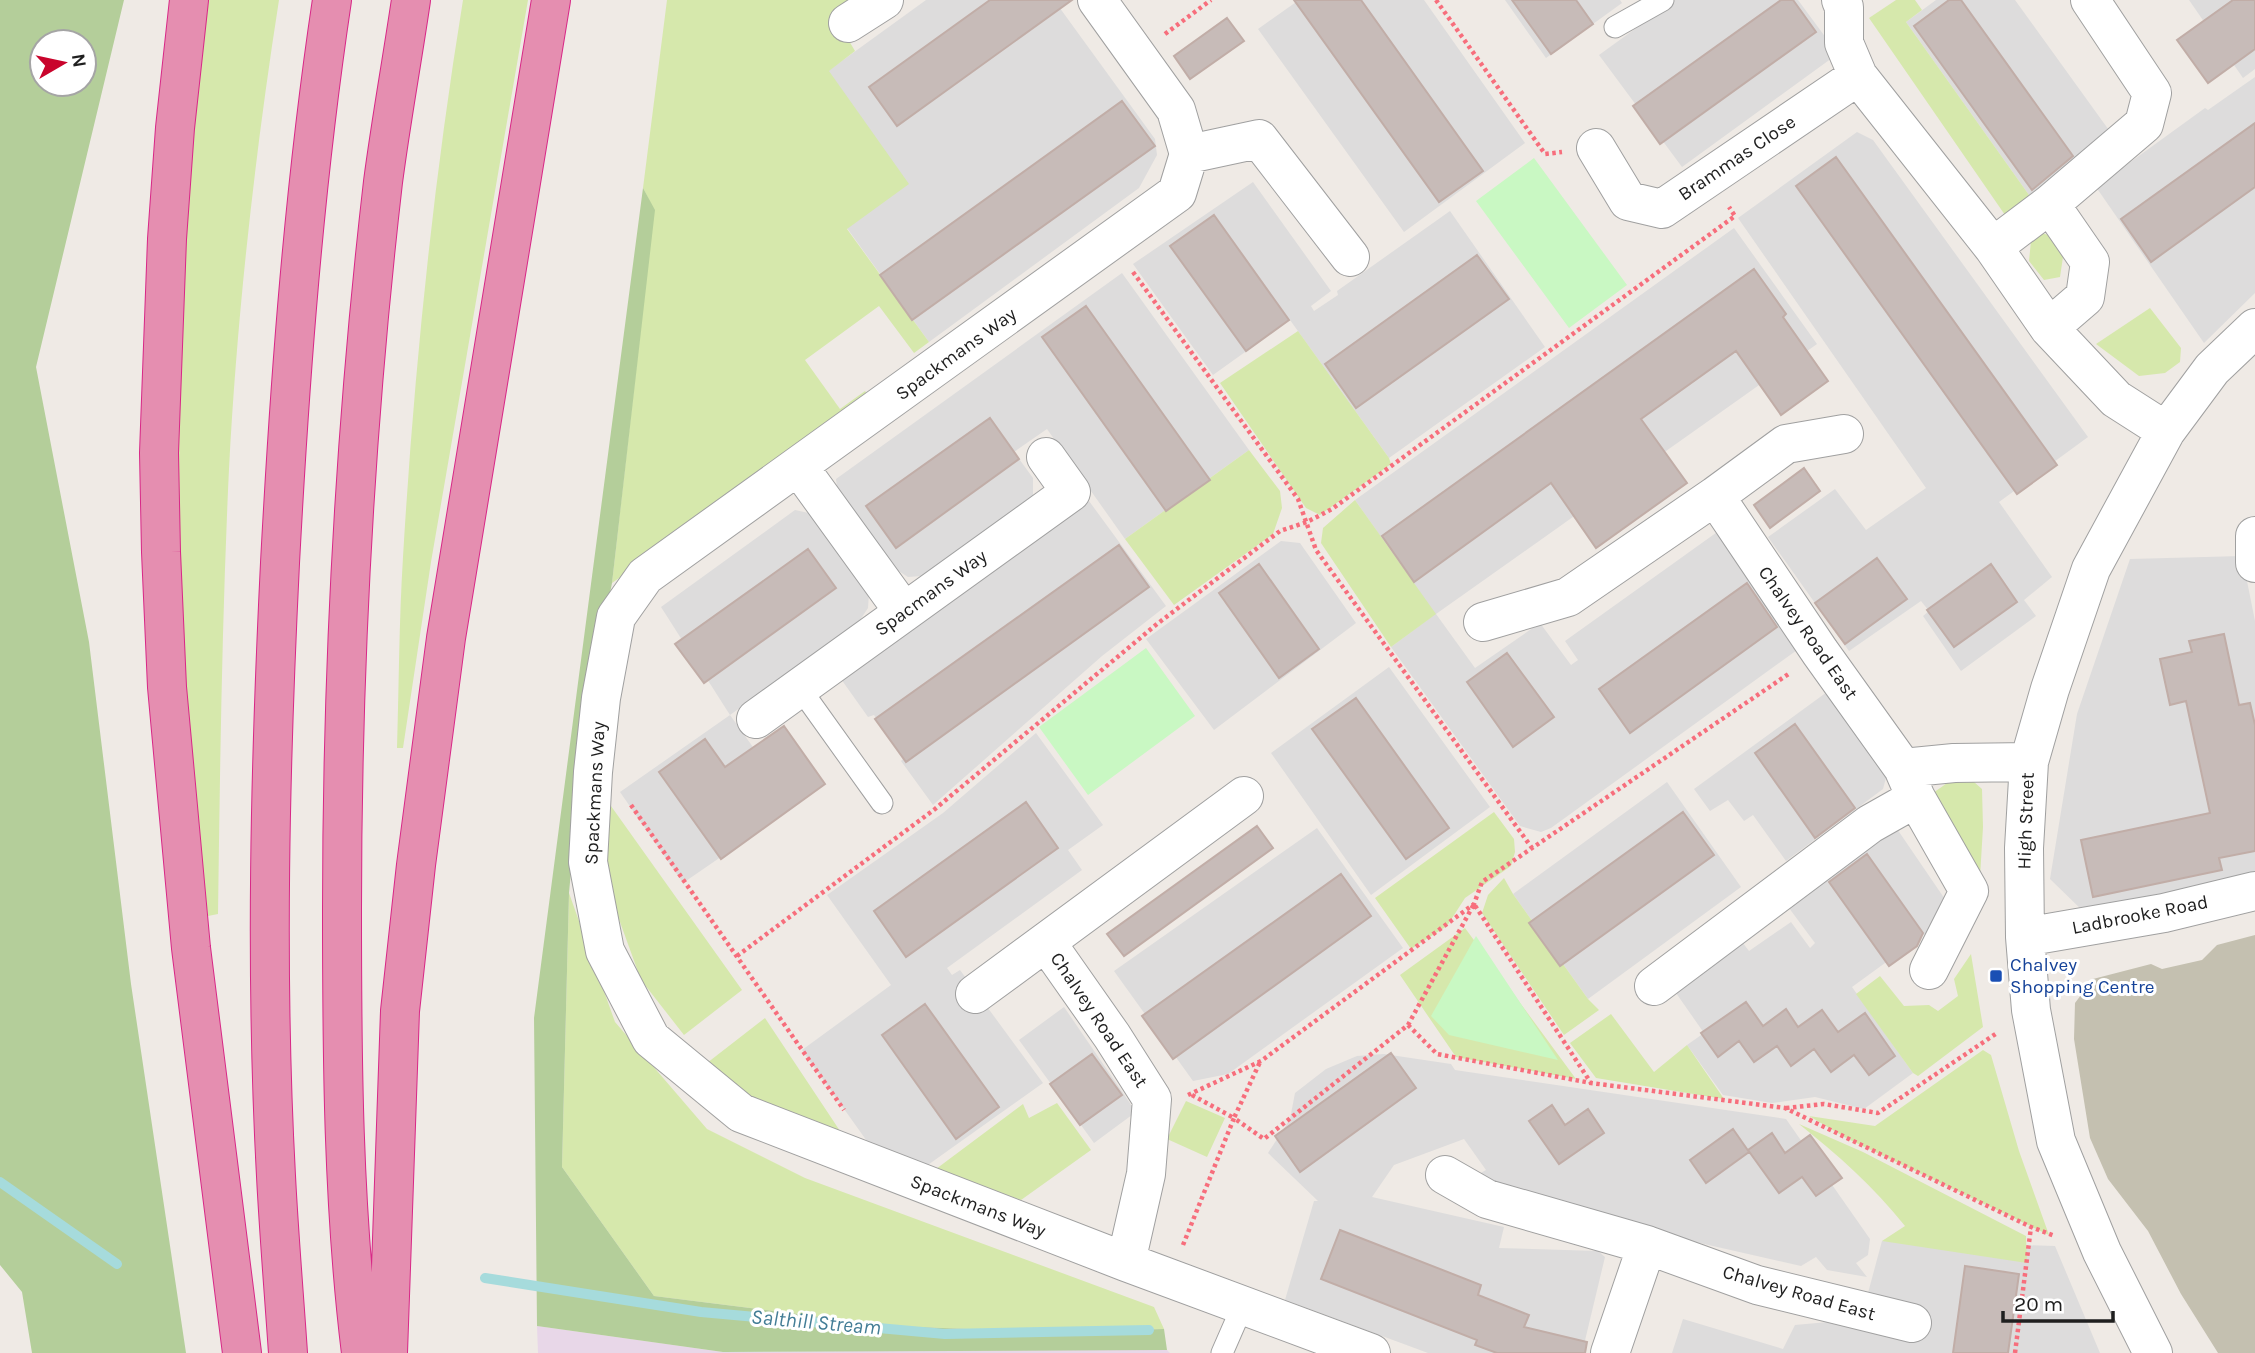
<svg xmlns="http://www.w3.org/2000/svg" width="2255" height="1353" font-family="Karla,sans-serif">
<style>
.residential{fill:#dddcdc}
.industrial{fill:#e8d7e8}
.construction{fill:#c4c0b0}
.grass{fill:#d6e8ac}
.forest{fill:#b4ce9a;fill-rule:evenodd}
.park{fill:#c9f8c3}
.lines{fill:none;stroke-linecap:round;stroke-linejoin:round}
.stream{stroke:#a6dbdc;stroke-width:10}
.building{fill:#c7bbb8;stroke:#c1ada7;stroke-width:2}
.lane-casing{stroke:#a0a0a0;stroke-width:23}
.street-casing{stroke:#a0a0a0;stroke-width:40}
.highway-casing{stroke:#d82887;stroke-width:40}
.path{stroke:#f76e7c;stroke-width:4.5;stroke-dasharray:3.5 3.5;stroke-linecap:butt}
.lane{stroke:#fff;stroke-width:21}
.street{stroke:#fff;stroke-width:38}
.highway{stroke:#e58eb0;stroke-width:38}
.transit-dot{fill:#1a4fb4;stroke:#fff;stroke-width:2.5}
.labels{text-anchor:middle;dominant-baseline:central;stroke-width:6;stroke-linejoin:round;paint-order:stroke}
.street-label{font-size:19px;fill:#1f1f1f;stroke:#fff}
.transit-label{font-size:19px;fill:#164399;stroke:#fff;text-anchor:start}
.water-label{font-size:21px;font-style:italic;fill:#437d96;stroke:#fff}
</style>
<rect width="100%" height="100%" fill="#efeae5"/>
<path class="residential" d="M926,0H1054L1155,139L1157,155L1139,188L929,342L847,228L828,71Z
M1299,0H1424L1525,143L1404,232L1258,29Z
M1505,0H1620L1622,3L1546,58Z
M1675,0H1798L1832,46V58L1682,167L1599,55Z
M1936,0H2015L2111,133L2029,195L1906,22Z
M2189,0H2255V69L2243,78Z
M2255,77V293L2204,343L2096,187L2205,108L2208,110Z
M1857,132L1873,140L2088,437L1999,502L2052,577L2024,600L2036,616L1961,671L1923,616L1929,611L1921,601L1849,651L1768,537L1835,489L1866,530L1926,488L1738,218Z
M1253,182L1331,291L1311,306L1314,311L1338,295L1337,291L1450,211L1545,347L1389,458L1290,320L1213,375L1133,264Z
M1734,228L1817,344L1436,614L1475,668L1540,623L1571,665L1578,660L1565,641L1720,530L1804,645L1551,828L1541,832L1520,826L1391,647L1435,614L1355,500Z
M1122,273L1249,450L1125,539L1047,429L1014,452L1033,478V496L1026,503L922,576L908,577L894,568L837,487L836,479Z
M1089,501L1166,606L1102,656L933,805L901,761L904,758L874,715L868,717L841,679Z
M795,510L813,514L869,593L868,608L858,623L730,715L795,806L683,883L620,792L730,715L661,607Z
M1281,541L1300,543L1356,623L1214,730L1146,639Z
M2242,556L2255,621V880L2085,913L2050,879L2077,714L2130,559Z
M1389,667L1490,807L1371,895L1271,753Z
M1827,692L1887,774L1883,789L1786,861L1753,815L1744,821L1728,800L1710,811L1694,789Z
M1036,733L1103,825L1068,850L1082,870L947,968L952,975L960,970L1043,1083L925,1167L869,1144L802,1050L891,985L827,895L943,813Z
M1667,782L1741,887L1588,999L1513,894Z
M1893,823L1953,911L1951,915L1852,987L1913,1073L1864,1109L1815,1097L1772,1103L1723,1095L1687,1045L1704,1033L1669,983L1736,934L1749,951L1791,922L1810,948L1815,943L1783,900Z
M1317,828L1403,948L1228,1074L1193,1081L1114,971Z
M1064,1007L1136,1112L1094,1143L1019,1040Z
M1384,1054L1451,1064L1455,1070L1786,1119L1870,1239L1868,1255L1856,1263L1867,1277L1827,1270L1816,1257L1801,1266L1669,1236L1488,1187L1479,1174L1486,1170L1464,1139L1394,1165L1372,1197L1504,1227L1499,1248L1598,1251L1605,1257L1582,1353H1428L1285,1300L1314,1201H1318L1268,1153L1290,1119L1295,1093L1326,1069L1357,1056Z
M1882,1241L2055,1246L2100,1353H1672L1683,1319L1783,1349L1795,1325L1861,1319Z"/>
<path class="industrial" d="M537,1326L723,1352L1109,1349L1167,1350L1170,1353H538Z"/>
<path class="construction" d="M2255,935V1353H2218L2181,1294L2148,1231L2108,1179L2090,1138L2074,1039L2075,1003L2093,979L2151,964L2162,969L2202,960L2217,945Z"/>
<path class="grass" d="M209,0H279C255,153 237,315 229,469C222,617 220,766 218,914L208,916C191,766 178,616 177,466C177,411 181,356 183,301C187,200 194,100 209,0Z
M463,0H528L431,562L403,748H397C399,684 399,621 403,557C414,371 433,184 463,0Z
M667,0H849L832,12L855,51L829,71L909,184L847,229L929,342L914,353L879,306L805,360L840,409L865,391L872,401L612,583L654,210L643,188Z
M1896,0H1915L1922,10L1906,22L2029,195L2030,204L2005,215L1869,18Z
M2042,233L2057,238L2063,257L2060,277L2044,280L2029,261L2031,241Z
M2150,308L2181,348L2180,362L2165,373L2139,376L2096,344Z
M1298,331L1389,458L1391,464L1320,515L1306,508L1220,383Z
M1249,450L1280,491L1282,508L1273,534L1174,605L1125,539Z
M1355,500L1436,614L1391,647L1321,543L1323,528Z
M1950,781L1974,782L1982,789L1983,827L1980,877L1933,793Z
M611,806L742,990L684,1035L641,980L616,911L606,853Z
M1494,812L1514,839L1515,852L1511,866L1465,898L1447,926L1411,949L1375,898Z
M1504,878L1513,894L1588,999L1599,1010L1564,1035L1482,913L1488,895Z
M569,893L615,1022L707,1129L805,1178L1154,1307L1164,1329L1045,1332L892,1326L654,1296L562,1167Z
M1465,928L1576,1079L1456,1057L1400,975Z
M1971,954L1983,1027L1918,1076L1913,1073L1856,994L1880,976L1904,1006L1929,1005L1938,1011L1958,996L1954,979Z
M1611,1014L1654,1072L1687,1045L1724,1099L1596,1078L1570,1043Z
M765,1018L846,1140L774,1113L722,1079L707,1063Z
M1983,1050L1991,1055L2019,1151L2049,1235L1848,1139L1809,1116L1875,1126Z
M1186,1101L1225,1118L1207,1157L1167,1139Z
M1057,1103L1091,1150L1021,1200L936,1169L1023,1104L1029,1118Z
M1799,1124L1863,1152L2026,1236L2027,1263L1882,1241L1905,1226C1874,1187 1838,1155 1799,1124Z"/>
<path class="forest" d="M0,0H124L36,367L89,642L131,984L186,1353H32L22,1292L0,1265ZM84,42V84H42V42Z
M643,188L655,210L612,583L585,719L569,893L562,1167L654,1296L892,1326L1045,1332L1164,1329L1167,1350L723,1352L537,1326L534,1018Z"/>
<path class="park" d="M1534,158L1627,285L1569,328L1476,201Z
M1146,648L1195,716L1088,795L1039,727Z
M1476,936L1558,1060L1449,1035L1431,1016Z"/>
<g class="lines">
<path class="stream" d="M0,1182L117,1264
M485,1278L701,1312L945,1334L1149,1330"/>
</g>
<path class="building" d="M990,0H1072L897,126L869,87Z
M1294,0H1361L1483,171L1439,202Z
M1512,0H1576L1593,24L1551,54Z
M1781,0H1793L1816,32L1660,144L1633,106Z
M1949,0H1961L2073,156L2032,190L1914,26Z
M2233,0H2255V49L2208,83L2177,40Z
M1227,18L1244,41L1190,79L1174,56Z
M1122,101L1155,146L912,320L880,275Z
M2255,123V187L2151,262L2121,219Z
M1836,157L2057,465L2017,494L1796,186Z
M1214,215L1289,320L1246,351L1170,246Z
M1477,255L1509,299L1356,408L1325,364Z
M1754,269L1786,314L1783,317L1828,381L1781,415L1736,351L1641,419L1687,483L1596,548L1551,483L1414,582L1382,536Z
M1086,306L1210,480L1166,511L1042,337Z
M990,418L1019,459L896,548L866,506Z
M1804,468L1820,491L1770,528L1754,505Z
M1119,545L1149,587L906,762L875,719Z
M808,549L836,588L704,683L675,644Z
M1877,558L1907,599L1845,644L1815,603Z
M1259,564L1319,649L1279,678L1219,593Z
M1991,564L2017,602L1954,647L1927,610Z
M1747,583L1777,627L1630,733L1599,689Z
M2224,634L2239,705L2250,703L2255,725V851L2219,858L2222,870L2093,897L2081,840L2210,813L2186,701L2170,705L2160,659L2192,652L2189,641Z
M1507,653L1554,717L1513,747L1467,682Z
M1356,698L1449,828L1406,859L1312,729Z
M1795,724L1855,808L1815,838L1755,753Z
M784,726L825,784L721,859L659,772L705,739L725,767Z
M1026,802L1058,848L906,957L874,911Z
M1683,812L1714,855L1560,966L1529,923Z
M1257,826L1273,848L1124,956L1107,934Z
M1867,854L1923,933L1917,946L1889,966L1829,882Z
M1341,874L1371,916L1173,1059L1142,1016Z
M1746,1002L1763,1026L1786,1009L1798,1027L1822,1010L1838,1032L1865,1013L1895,1056L1869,1075L1854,1055L1831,1072L1814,1049L1791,1066L1777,1046L1754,1062L1739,1041L1718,1057L1701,1033Z
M925,1004L999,1107L956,1139L882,1035Z
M1391,1053L1416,1088L1300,1172L1275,1136Z
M1092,1054L1122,1095L1080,1125L1050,1084Z
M1552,1105L1565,1125L1588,1109L1604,1133L1559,1164L1529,1121Z
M1733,1129L1749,1152L1706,1183L1690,1160Z
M1772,1133L1785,1153L1810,1135L1842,1178L1816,1196L1802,1177L1779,1193L1748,1150Z
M1340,1230L1481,1285L1478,1295L1529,1315L1524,1327L1587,1342L1585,1353H1497L1475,1345L1477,1340L1321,1279Z
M1965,1266L2019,1274L2008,1353H1953Z"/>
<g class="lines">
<g class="lane-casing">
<path id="lane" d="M1615,27L1663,0
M799,687L882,803
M1222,1353L1243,1305"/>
</g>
<g class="street-casing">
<path id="street" d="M1097,0L1176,110L1189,154L1177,193L645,576L616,617L601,698L593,772L588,862L605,951L651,1039L741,1113L1126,1262L1371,1353
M1841,0L1844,7V43L1858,76L1993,247L2049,328L2116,399L2166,431
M848,23L884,0
M1596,148L1628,201L1662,209L1858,76
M1189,154L1259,139L1350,257
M2050,204L2144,124L2152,93L2090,0
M1993,247L2050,204L2090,262L2085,297L2049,328
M799,467L904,612
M1715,496L1820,652L1903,768L1916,798L1969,891L1929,970
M2255,536V563
M1483,622L1568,597L1715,496L1786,444L1844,434
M756,719L1071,492L1046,457
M1903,768L1954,763L2029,762
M2025,937L2164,913L2255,891
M1046,942L1112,1036L1152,1099L1146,1174L1126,1262
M1654,986L1870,824L1916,798
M975,994L1244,796
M1445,1175L1487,1199L1647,1245L1757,1285L1912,1323
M1610,1353L1647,1245
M2153,1353L2102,1252L2056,1141L2031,1010L2025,937L2024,848L2029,762L2050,689L2091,569L2166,431L2212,369L2255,328"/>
</g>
<g class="highway-casing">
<path id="highway" d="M189,0L175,128L167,239L159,453L161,552L167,687L191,948L242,1353
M288,1353C284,1294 279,1235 276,1176C265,972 270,767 280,563C290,375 304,187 332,0
M361,1353C343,1207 342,1058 342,910C342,667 355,424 383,182C391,121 402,61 411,0
M388,1353L400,1011L416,865L446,638L551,0"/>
</g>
<path class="path" d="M1436,0L1545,154L1562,152
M1165,34L1211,0
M1133,272L1298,499L1316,550L1532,848
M631,805L844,1110
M737,956L935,809L1157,624L1280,531L1307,522L1332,509L1735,216L1729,207
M1408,1025L1437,1054L1591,1083L1785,1108L2031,1227L2055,1236
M1188,1095L1261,1061L1474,904L1482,882L1790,673
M1192,1095L1234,1118L1260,1062
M1786,1108L1824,1104L1878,1113L1997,1033
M1183,1245L1234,1118L1264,1139L1408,1025L1474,904L1591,1083
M2015,1353L2031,1227"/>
<use href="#lane" class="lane"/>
<use href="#street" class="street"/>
<use href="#highway" class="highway"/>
</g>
<rect class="transit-dot" x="1989" y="969" width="14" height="14" rx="3.5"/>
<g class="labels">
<g class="street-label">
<text transform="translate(1737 158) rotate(-34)">Brammas Close</text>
<text transform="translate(956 354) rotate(-36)">Spackmans Way</text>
<text transform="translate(931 593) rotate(-36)">Spacmans Way</text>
<text transform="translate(1808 633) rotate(55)">Chalvey Road East</text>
<text transform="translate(595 793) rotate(-87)">Spackmans Way</text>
<text transform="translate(2026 821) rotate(-88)">High Street</text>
<text transform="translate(2140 915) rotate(-11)">Ladbrooke Road</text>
<text transform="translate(1099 1020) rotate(56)">Chalvey Road East</text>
<text transform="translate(978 1206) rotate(21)">Spackmans Way</text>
<text transform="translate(1799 1293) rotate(16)">Chalvey Road East</text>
</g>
<g class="transit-label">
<text x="2010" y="965">Chalvey<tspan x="2010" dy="22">Shopping Centre</tspan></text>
</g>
<g class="water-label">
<text transform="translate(816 1322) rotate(5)">Salthill Stream</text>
</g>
</g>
<g transform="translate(63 63) rotate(81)"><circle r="33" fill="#ffffff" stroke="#a5a5a5" stroke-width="2"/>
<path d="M0-5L12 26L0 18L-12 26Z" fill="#c9042c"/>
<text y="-10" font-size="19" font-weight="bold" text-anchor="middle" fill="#1f1f1f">N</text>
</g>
<path d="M2003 1311v10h110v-10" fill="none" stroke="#1f1f1f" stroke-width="3.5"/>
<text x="2014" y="1311" font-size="21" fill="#1f1f1f" stroke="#ffffff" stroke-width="5" paint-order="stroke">20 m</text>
</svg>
